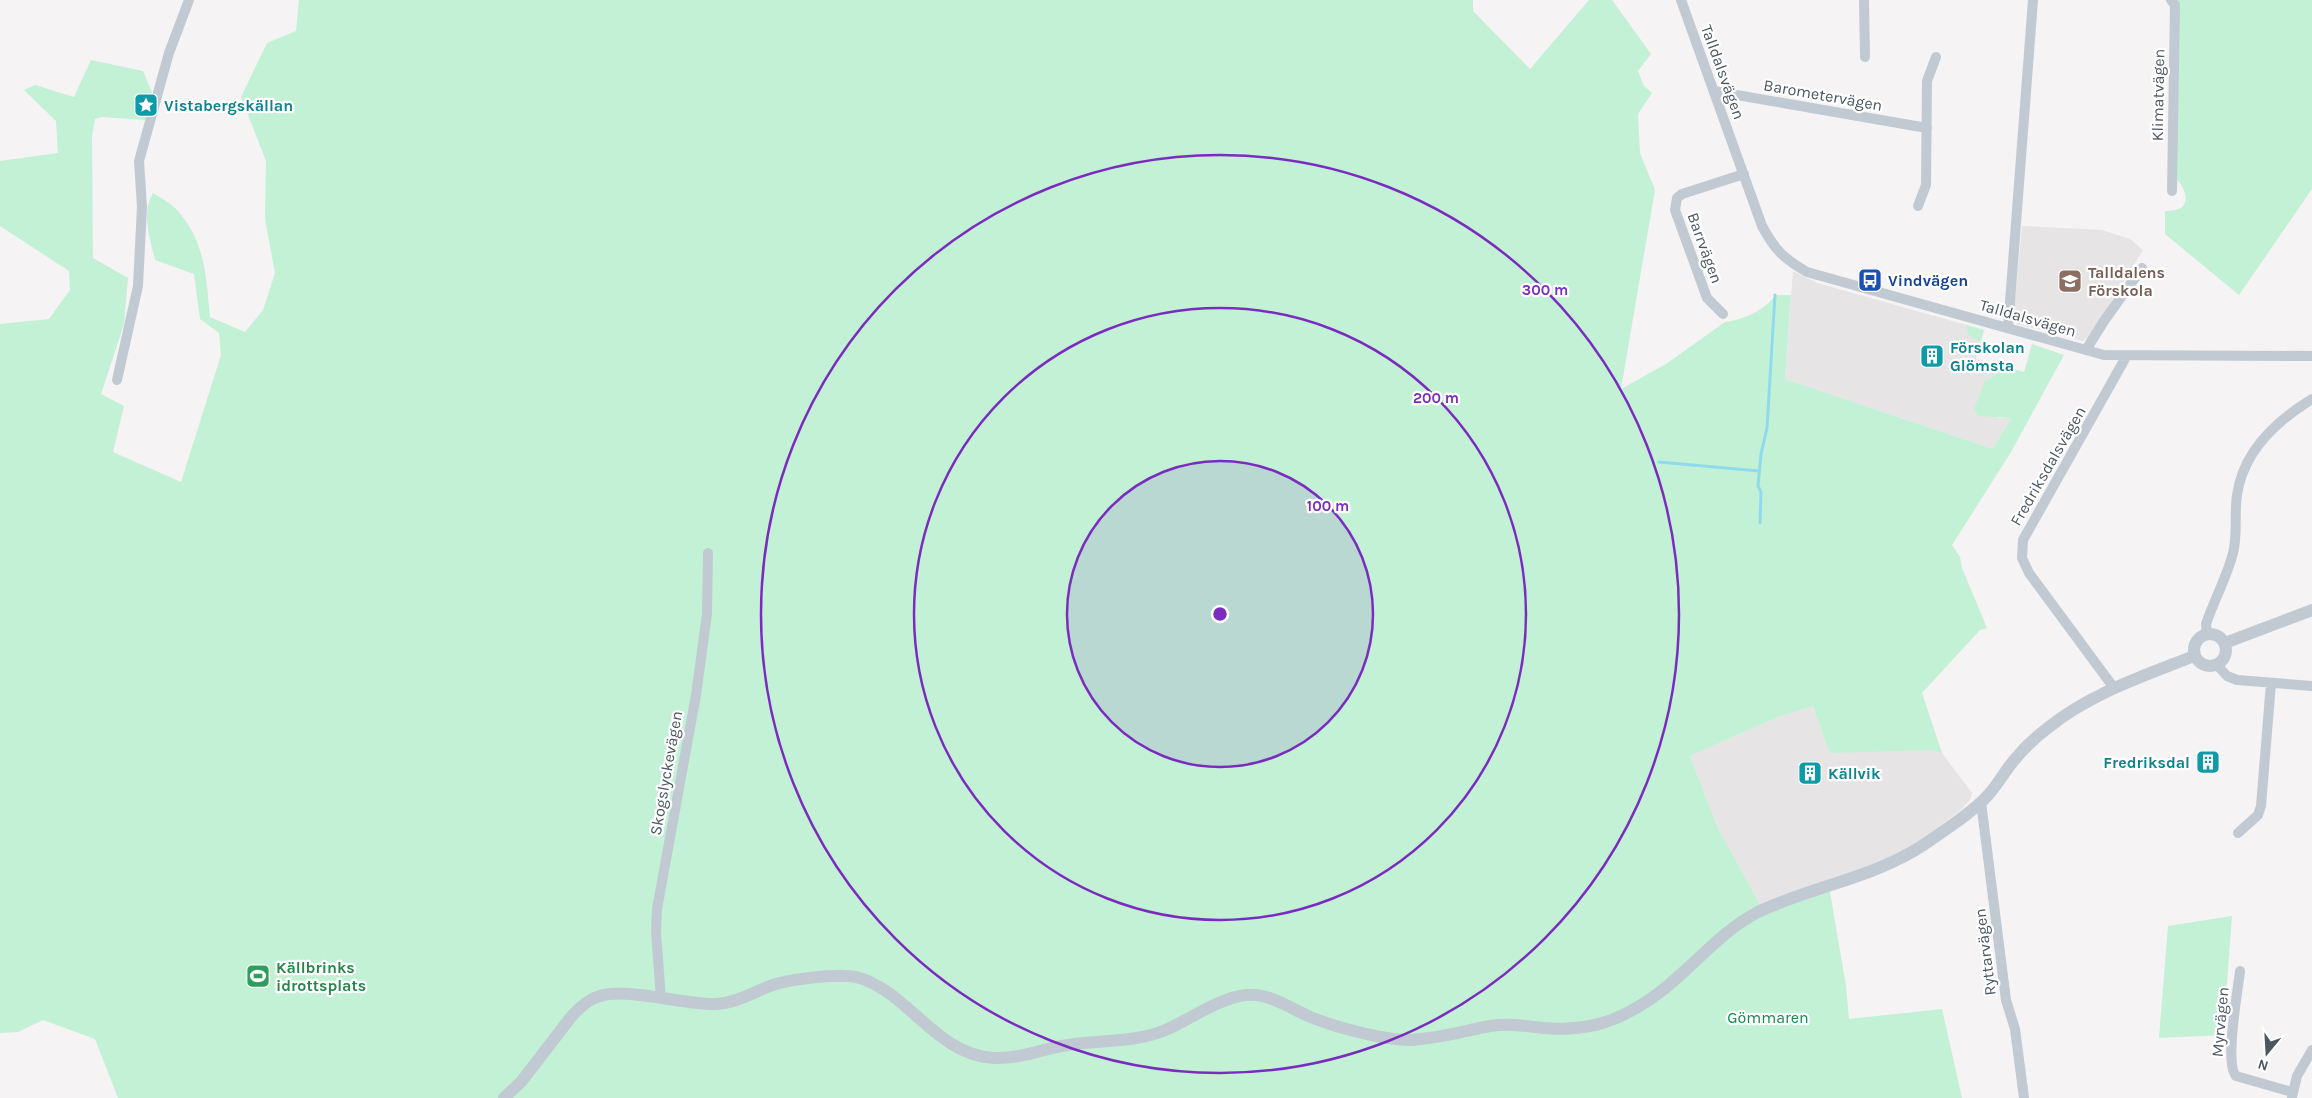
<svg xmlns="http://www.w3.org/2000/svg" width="2312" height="1098" font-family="Karla,sans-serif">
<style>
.education{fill:#e6e4e5}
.green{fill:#c3f1d5}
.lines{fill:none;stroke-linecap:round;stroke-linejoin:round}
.stream{stroke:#90daee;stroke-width:3}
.minor{stroke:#c1cad2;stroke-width:10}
.tertiary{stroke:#c1cad2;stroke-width:12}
.ring{fill:none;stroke:#7b2cbf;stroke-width:2.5}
.labels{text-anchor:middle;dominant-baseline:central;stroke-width:4.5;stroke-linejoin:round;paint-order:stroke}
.street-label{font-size:16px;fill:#4a5661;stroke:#fff}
.culture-label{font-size:16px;font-weight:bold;fill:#0d838f;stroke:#fff;text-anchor:start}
.education-label{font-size:16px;font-weight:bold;fill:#785e54;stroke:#fff;text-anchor:start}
.transit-label{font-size:16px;font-weight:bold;fill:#164399;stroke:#fff;text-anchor:start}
.leisure-label{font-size:16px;font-weight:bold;fill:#27864d;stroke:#fff;text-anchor:start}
.park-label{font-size:16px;fill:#17864f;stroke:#fff}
.centre{fill:#7b2cbf;stroke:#fff;stroke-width:2.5}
.ring-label{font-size:15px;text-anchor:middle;font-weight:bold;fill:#7b2cbf;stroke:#fff;stroke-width:4.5;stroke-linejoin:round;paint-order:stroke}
</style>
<rect width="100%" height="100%" fill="#f5f3f3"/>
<path class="education" d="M2022,226L2102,230L2130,239L2143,250L2090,336L2083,341L2017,324L2014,312Z
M1793,271L1817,283L1984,330L1976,359L2007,368L1985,381L1998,418H2011L1993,449L1785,379Z
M1813,706L1828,749L1929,750L1942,753L1972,793L1970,800L1958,812L1920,841L1890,859L1763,910L1718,828L1690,756L1776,718Z"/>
<path class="green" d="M299,0H1473V11L1530,69L1589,0H1612L1651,54L1638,71L1644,86L1652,93L1638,114L1640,153L1655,190L1621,389L1666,364L1725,322C1743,320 1766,310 1775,295H1791L1785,379L1993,449L2011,418L1978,416L1974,409L1985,381L2007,368L2024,372L2032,344L2064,355L2011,452L1952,545L1960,557L1962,568L1987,628L1980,630L1922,693L1942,753L1929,750L1832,753L1828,749L1813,706L1776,718L1690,756L1718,828L1763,910L1829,886L1846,986L1849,1019L1942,1009L1962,1098H118L95,1039L43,1020L18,1032L0,1033V324L49,319L70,290L69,271L0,226V161L58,153L56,121L24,90L35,85L74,97L91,60L143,71L153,95L146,120L102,117L95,119L92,137L93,258L128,278L124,324L101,394L124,406L113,452L181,482L221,355L219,333L200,319L194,274L155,260C150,238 141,214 153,193C161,198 172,204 178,211C206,243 206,278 210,317L245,332L263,310L275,273L265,219L266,161L241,97L267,43L296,31Z
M2178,0H2312V189L2239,295L2165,234V211C2191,212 2190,194 2176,178Z
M1967,325L1984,330L1981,341C1971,338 1966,336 1967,325Z
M2232,916L2223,1035L2159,1038L2168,926Z"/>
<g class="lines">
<path class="stream" d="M1659,462L1759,471
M1760,523L1761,492L1758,486L1761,454L1767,428L1775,295"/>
<path class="minor" d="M1681,0L1762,226C1775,250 1783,258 1807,272L2104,355L2312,356
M1864,0L1865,57
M2171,0L2175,5L2172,191
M1714,91L1927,128
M1918,206L1926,185L1927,81L1936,57
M1723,314L1707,298L1675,210L1677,198L1682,194L1744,174
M2008,328L2033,0
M2086,350L2104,321L2142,268
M117,380L138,286L142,207L139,161L169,53L189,0
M2207,633L2206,624C2214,600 2227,577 2233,553C2238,534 2234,514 2237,495C2243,452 2276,421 2312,399
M2217,665L2227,676L2237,680L2312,686
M2114,688L2029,573L2022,558L2023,540L2126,357
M1981,802L2006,1000L2015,1029L2024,1098
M2238,833L2258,815L2261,806L2271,683
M2240,971C2238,991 2224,1063 2236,1076L2292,1092
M661,999L656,932L657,909L696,695L707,614L708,553
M2292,1097L2297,1076L2312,1050"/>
<path class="tertiary" d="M2194 650a16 16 0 1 1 32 0a16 16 0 1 1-32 0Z
M2225,643L2312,610
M504,1098L521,1082L571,1017C579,1008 588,999 600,996C627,987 684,1005 716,1004C738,1003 756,990 776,984C793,979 839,973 856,977C908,990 935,1055 994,1058C1023,1059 1047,1047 1074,1044C1104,1040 1135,1042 1163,1031C1190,1020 1216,999 1246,995C1269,992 1292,1010 1313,1018C1338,1028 1384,1040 1410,1040C1438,1039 1463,1031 1490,1026C1508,1023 1526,1026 1544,1028C1584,1031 1612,1024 1646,1002C1687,976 1715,934 1758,912C1813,886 1874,878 1925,844C1943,831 1975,811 1989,794C1999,783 2006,769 2016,758C2025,747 2037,736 2049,727C2091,693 2144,676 2194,656"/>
</g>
<circle cx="1220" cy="614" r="153" fill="#7b2cbf" fill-opacity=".12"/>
<g class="ring">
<circle cx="1220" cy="614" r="153"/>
<circle cx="1220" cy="614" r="306"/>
<circle cx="1220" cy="614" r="459"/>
</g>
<defs>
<g id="sight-square" transform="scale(1.25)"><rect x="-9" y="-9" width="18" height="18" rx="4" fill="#0f9aa8" stroke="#fff"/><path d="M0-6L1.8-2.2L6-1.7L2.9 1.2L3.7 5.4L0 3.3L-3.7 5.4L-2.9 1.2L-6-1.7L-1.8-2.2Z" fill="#fff"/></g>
<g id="bus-square" transform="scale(1.25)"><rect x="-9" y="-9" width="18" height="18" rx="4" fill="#1a4fb4" stroke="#fff"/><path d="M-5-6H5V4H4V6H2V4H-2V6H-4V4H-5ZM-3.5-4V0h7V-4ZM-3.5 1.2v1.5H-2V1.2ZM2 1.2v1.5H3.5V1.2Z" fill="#fff"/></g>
<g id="school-square" transform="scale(1.25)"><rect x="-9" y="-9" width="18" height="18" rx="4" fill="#8d6e63" stroke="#fff"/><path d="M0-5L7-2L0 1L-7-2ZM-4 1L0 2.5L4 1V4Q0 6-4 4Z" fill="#fff"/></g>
<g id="building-square" transform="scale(1.25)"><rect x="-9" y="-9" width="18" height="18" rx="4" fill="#0f9aa8" stroke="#fff"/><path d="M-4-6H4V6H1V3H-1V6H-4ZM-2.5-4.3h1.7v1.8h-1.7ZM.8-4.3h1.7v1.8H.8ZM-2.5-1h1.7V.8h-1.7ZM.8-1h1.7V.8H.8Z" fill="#fff"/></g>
<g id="stadium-square" transform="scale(1.25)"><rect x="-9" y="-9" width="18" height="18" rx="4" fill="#2e9e5b" stroke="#fff"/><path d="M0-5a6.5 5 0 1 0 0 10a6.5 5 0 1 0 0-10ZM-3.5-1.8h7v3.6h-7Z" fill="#fff"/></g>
</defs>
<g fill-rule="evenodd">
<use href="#sight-square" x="146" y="105"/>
<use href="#bus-square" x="1870" y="280"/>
<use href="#school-square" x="2070" y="281"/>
<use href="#building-square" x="1932" y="356"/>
<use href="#building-square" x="2208" y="762"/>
<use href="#building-square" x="1810" y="773"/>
<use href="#stadium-square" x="258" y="976"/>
</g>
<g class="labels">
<g class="street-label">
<text transform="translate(1723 72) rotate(70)">Talldalsvägen</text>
<text transform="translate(1823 95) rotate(10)">Barometervägen</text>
<text transform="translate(2158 95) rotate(-89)">Klimatvägen</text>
<text transform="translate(1705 248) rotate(70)">Barrvägen</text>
<text transform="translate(2028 318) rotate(16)">Talldalsvägen</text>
<text transform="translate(2048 466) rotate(-60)">Fredriksdalsvägen</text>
<text transform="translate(666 773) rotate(-80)">Skogslyckevägen</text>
<text transform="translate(1985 952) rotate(-97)">Ryttarvägen</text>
<text transform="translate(2220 1022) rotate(-85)">Myrvägen</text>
</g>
<g class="culture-label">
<text x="164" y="105">Vistabergskällan</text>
<text x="1950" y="347">Förskolan<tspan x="1950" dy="18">Glömsta</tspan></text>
<text x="2190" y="762" text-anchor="end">Fredriksdal</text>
<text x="1828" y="773">Källvik</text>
</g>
<g class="education-label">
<text x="2088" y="272">Talldalens<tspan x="2088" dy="18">Förskola</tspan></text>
</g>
<g class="transit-label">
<text x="1888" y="280">Vindvägen</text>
</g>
<g class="leisure-label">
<text x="276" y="967">Källbrinks<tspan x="276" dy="18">idrottsplats</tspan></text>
</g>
<g class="park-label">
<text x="1768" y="1017">Gömmaren</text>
</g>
</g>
<circle cx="1220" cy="614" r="8" class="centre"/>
<g class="ring-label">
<text x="1545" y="295">300 m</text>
<text x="1436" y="403">200 m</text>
<text x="1328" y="511">100 m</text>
</g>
<g transform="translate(2267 1053) rotate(198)" stroke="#ffffff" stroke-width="4" paint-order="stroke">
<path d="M0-4L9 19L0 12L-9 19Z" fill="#4a5661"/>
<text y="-8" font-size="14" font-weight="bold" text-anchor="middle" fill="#4a5661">N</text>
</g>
</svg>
